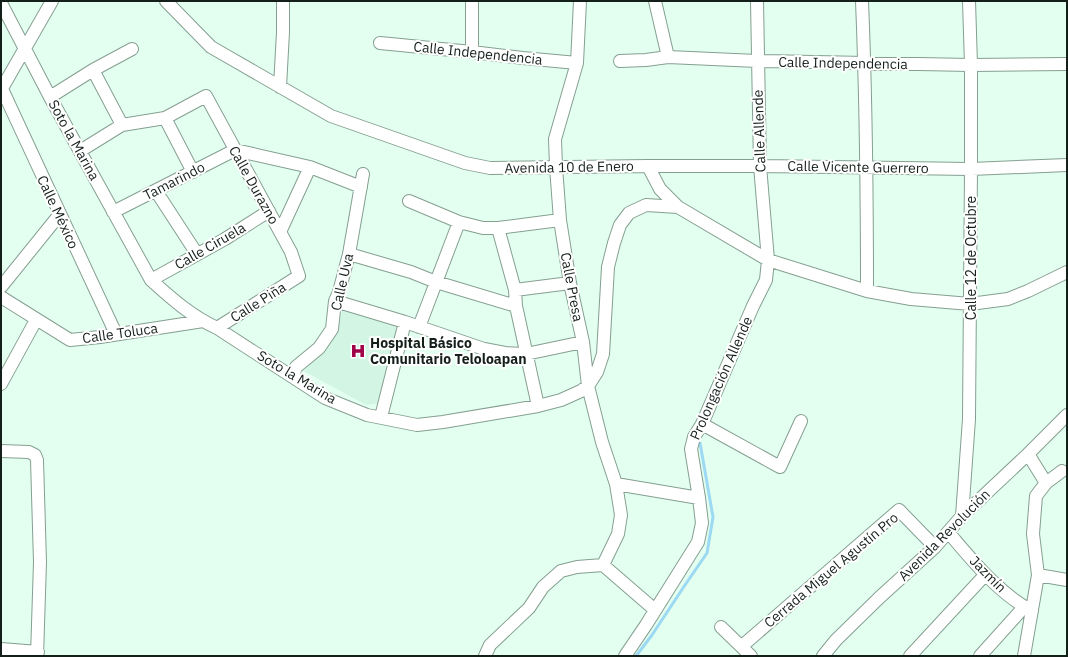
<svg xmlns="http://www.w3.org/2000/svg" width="1068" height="657" font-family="'IBM Plex Sans',sans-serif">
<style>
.built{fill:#d2f6e3}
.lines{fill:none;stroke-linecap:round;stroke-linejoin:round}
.stream{stroke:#9cd9f3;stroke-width:3}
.minor-casing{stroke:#859f91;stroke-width:14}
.minor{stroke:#fff;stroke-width:12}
.labels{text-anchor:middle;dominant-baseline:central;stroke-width:4;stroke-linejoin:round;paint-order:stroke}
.street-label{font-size:14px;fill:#151f1a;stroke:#fff}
.poi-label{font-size:14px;font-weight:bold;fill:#151f1a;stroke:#fff;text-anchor:start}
</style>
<rect width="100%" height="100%" fill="#e3fff0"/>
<path class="built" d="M344,304L404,326L382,403L366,405L304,371L337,332Z"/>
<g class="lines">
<path class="stream" d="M636,656L652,635L685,585L707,553L713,517L700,443"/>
<g class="minor-casing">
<path id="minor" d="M166,1L211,47L331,116L465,163L490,168L648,166H760L971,169L1067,165
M472,1V52
M655,1L668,57
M862,1C866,98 867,194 867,291
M1,3L50,97L151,280C172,299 191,316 217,328L325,398L367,415L417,425L443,422L538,406L561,400L581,391L588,386L597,372L603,354L608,267L614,243L620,225L629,213L646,205L678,207
M380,43L472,52L523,58L577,63
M620,61L646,60L668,57L757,61L971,65L1067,64
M93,70L122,125
M280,87L283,32V1
M2,89L116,334
M1,90L52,1
M50,97L93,70L132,49
M165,118L193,172
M80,151L122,125L165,118L206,96L291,252L299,276L217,328
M648,166L660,189L678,207L768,260L867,291L911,299L970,304L1008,299L1028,291L1067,272
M156,191L197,254
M409,201L459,222L483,228H498L560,220
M113,212L235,150L310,167L361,187
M498,228L515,290L516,306L538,406
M280,232L310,167
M349,254L411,272L436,282L516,306
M151,280L225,239L269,211
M1,287L60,214
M515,290L570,283
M1,297L70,340L100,337L203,321
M335,301L405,322L484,349L505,353L526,354L583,342
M419,327L459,222
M293,376L296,367L319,348L332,329L335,301L339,292L349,254L363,174
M1,384L36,320
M381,417L405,322
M702,424L780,467L801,421
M1,451L29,452L35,455L37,460L40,562L37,656
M1028,454L1046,483
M616,484L699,498
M962,516L969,419L971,169V65L969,1
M948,532C973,561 998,593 1032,611
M603,565L655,610
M1038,575L1067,580
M721,627L751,656
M742,646L899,510L935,547
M1,649L38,652
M485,656L490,645L529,608L543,587L561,571L577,567L603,565L618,534L621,515L616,484L602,442L588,386L583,342L570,283L560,220L556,167L555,139L577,63L580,1
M625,656L646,625L698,542L702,523L699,498L691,449L694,437L702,424L753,306L766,280L768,260L760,166L757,1
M823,656L836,640L880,597L935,547L962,516L1028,454L1067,415
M910,656L985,575
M980,656L1024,607
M1024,656L1038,575L1033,534L1036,496L1046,483L1062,471"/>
</g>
<use href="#minor" class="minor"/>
</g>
<defs>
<g id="hospital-bare" transform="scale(1.2)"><path d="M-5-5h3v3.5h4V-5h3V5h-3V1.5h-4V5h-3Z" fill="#9f0348" stroke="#fff" stroke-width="2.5" paint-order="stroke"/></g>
</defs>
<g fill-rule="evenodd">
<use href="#hospital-bare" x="358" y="351"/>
</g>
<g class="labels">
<g class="street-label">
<text transform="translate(478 53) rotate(6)">Calle Independencia</text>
<text transform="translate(843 63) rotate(1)">Calle Independencia</text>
<text transform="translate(759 131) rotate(-92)">Calle Allende</text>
<text transform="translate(74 140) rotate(61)">Soto la Marina</text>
<text transform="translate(569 167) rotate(-1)">Avenida 10 de Enero</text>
<text transform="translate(858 167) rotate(1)">Calle Vicente Guerrero</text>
<text transform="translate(174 181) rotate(-27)">Tamarindo</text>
<text transform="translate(254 185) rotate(61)">Calle Durazno</text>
<text transform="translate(58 212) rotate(65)">Calle México</text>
<text transform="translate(210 246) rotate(-30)">Calle Ciruela</text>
<text transform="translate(971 258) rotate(-90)">Calle 12 de Octubre</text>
<text transform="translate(342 282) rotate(-77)">Calle Uva</text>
<text transform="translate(572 287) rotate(79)">Calle Presa</text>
<text transform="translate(258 302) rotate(-32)">Calle Piña</text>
<text transform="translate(120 333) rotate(-8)">Calle Toluca</text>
<text transform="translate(297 377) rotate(31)">Soto la Marina</text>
<text transform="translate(721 378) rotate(-66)">Prolongación Allende</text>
<text transform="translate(944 535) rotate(-45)">Avenida Revolución</text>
<text transform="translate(831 570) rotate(-40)">Cerrada Miguel Agustín Pro</text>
<text transform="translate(988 574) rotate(45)">Jazmín</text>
</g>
<g class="poi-label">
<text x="370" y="343">Hospital Básico<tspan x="370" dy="16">Comunitario Teloloapan</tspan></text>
</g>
</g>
<rect width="1068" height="657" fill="none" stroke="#151f1a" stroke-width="4"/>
</svg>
